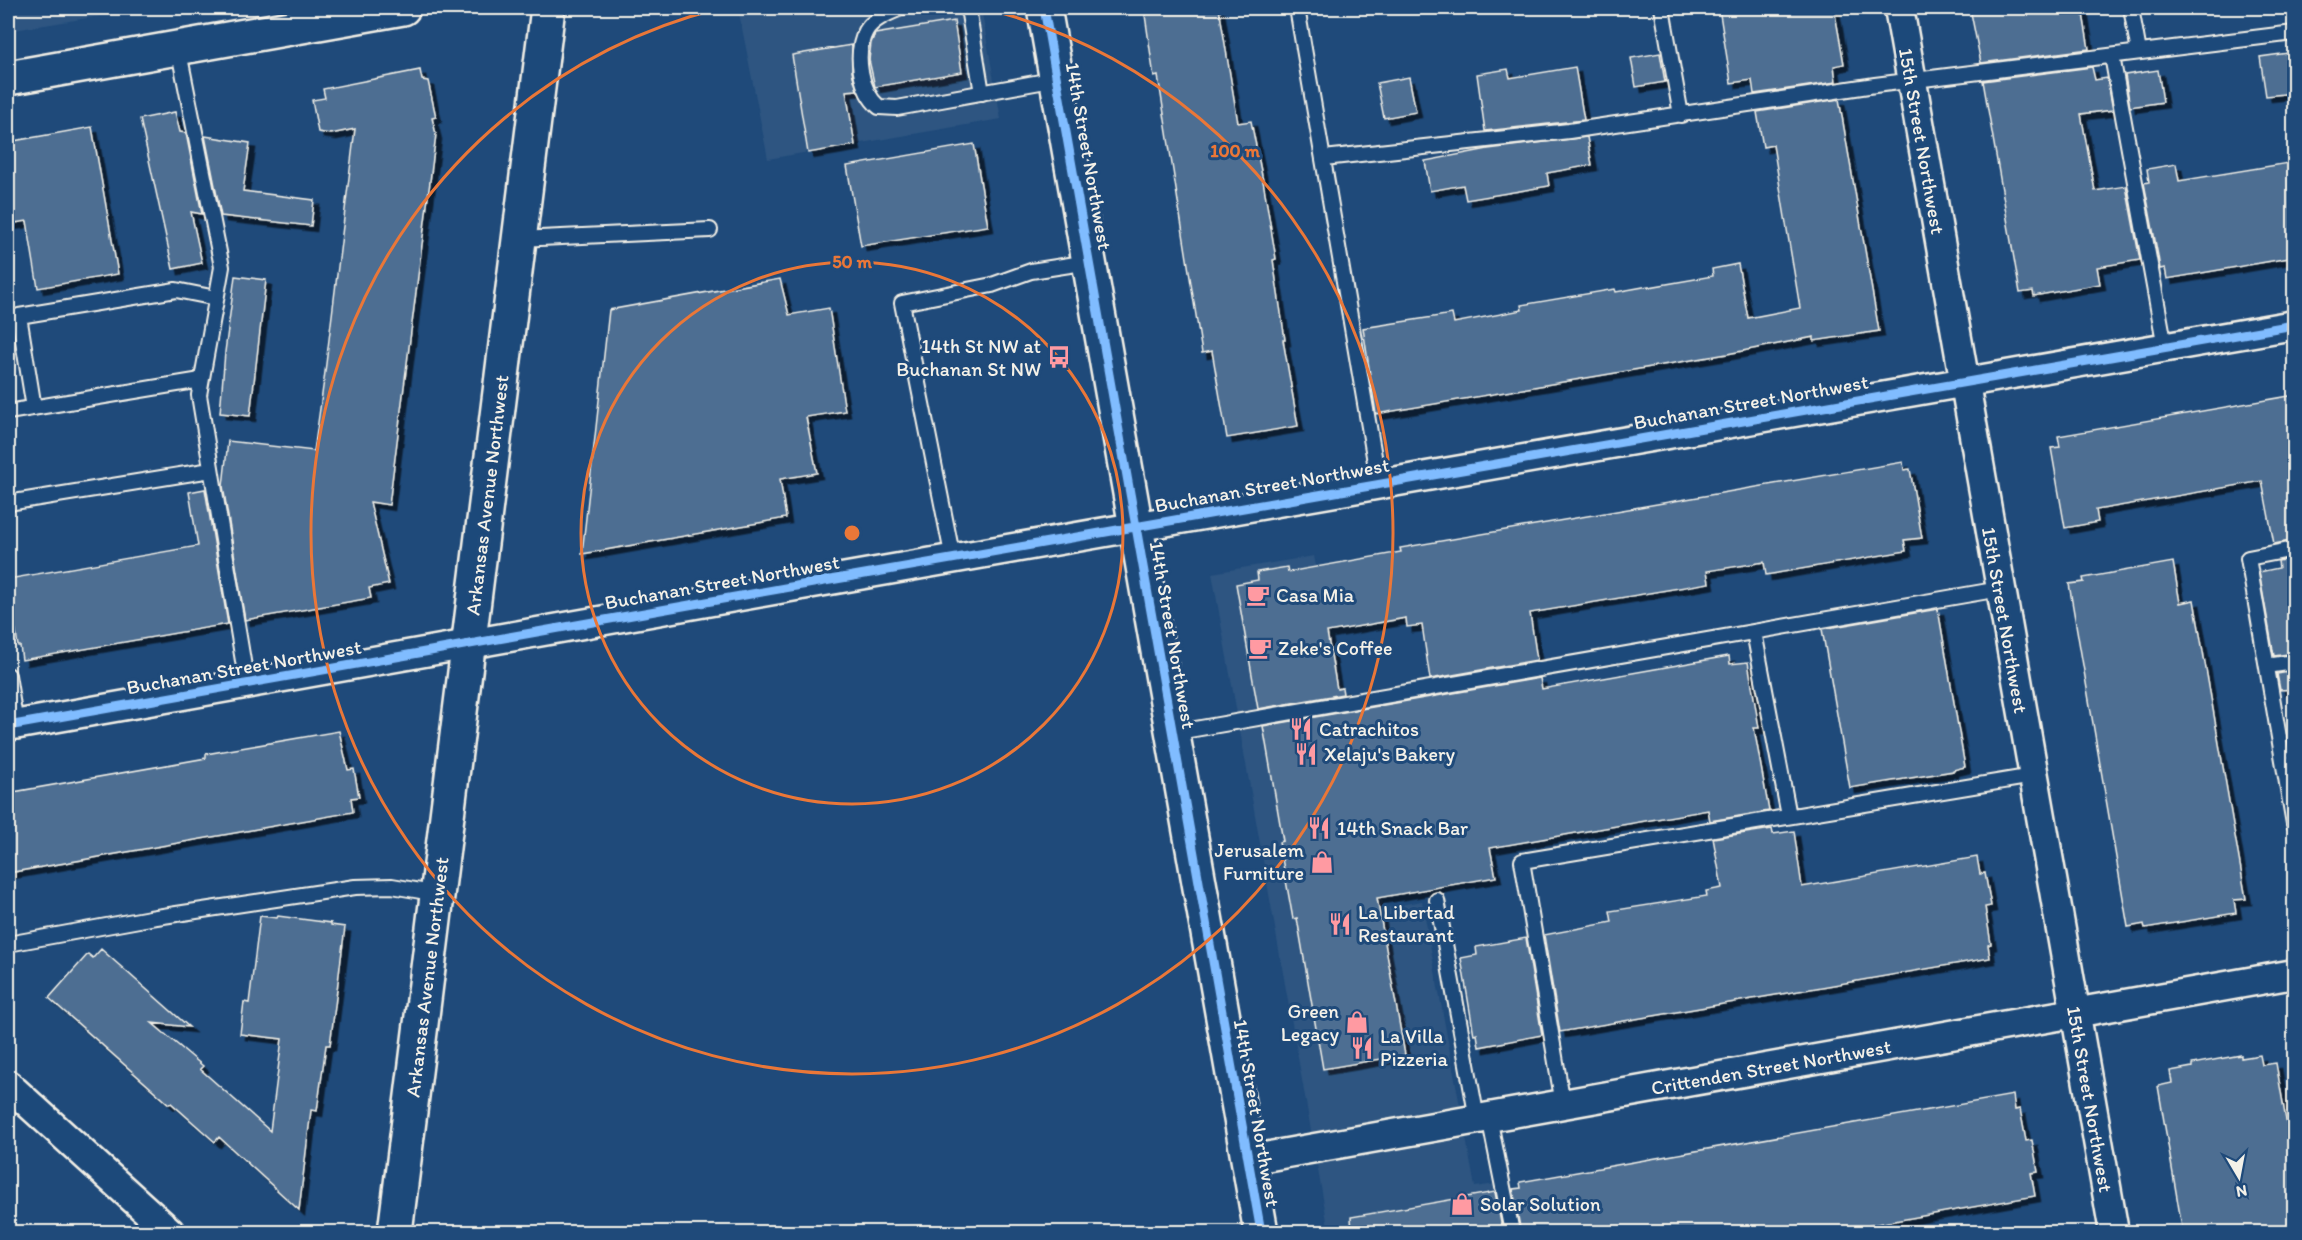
<svg xmlns="http://www.w3.org/2000/svg" width="2302" height="1240" font-family="Itim,sans-serif">
<style>
.built{fill:#2d5581}
.building{fill:#4d6e92;stroke:#f4f1e8;stroke-width:1.5;filter:url(#shadow)}
.lines{fill:none;stroke-linecap:round;stroke-linejoin:round}
.service-casing{stroke:#f4f1e8;stroke-width:18}
.minor-casing{stroke:#f4f1e8;stroke-width:33}
.tertiary-casing{stroke:#f4f1e8;stroke-width:38}
.secondary-casing{stroke:#f4f1e8;stroke-width:38}
.service{stroke:#1f4a7a;stroke-width:14}
.minor{stroke:#1f4a7a;stroke-width:28}
.tertiary{stroke:#1f4a7a;stroke-width:33}
.secondary{stroke:#1f4a7a;stroke-width:33}
.cycleway-casing{stroke:#1f4a7a;stroke-width:13}
.cycleway{stroke:#80bcff;stroke-width:9}
.ring{fill:none;stroke:#ea7738;stroke-width:3}
.labels{text-anchor:middle;dominant-baseline:central;stroke-width:6;stroke-linejoin:round;paint-order:stroke}
.street-label{font-size:20px;fill:#f4f1e8;stroke:#1f4a7a}
.poi-label{font-size:20px;fill:#f4f1e8;stroke:#1f4a7a;text-anchor:start}
.centre{fill:#ea7738;stroke:#1f4a7a;stroke-width:3}
.ring-label{font-size:18px;text-anchor:middle;font-weight:bold;fill:#ea7738;stroke:#1f4a7a;stroke-width:6;stroke-linejoin:round;paint-order:stroke}
</style>
<defs>
<filter id="shadow"><feDropShadow dx="5.5" dy="5.5" stdDeviation="0" flood-color="#0009"/></filter>
</defs>
<rect width="100%" height="100%" fill="#1f4a7a"/>
<filter id="ink" filterUnits="userSpaceOnUse"><feTurbulence type="fractalNoise" baseFrequency=".0167" numOctaves="2"/><feDisplacementMap in="SourceGraphic" scale="12" xChannelSelector="R" yChannelSelector="G"/><feConvolveMatrix kernelMatrix="1 2 1 2 8 2 1 2 1" color-interpolation-filters="sRGB"/></filter>
<g filter="url(#ink)">
<path class="built" d="M8,8H149L8,31Z
M738,8H981L1001,119L768,159Z
M1314,556L1384,908L1422,901L1475,1187L1496,1184L1504,1232H1329L1212,573Z"/>
<path class="building" d="M1144,8H1219L1238,123L1251,121L1263,181L1276,259L1273,260L1285,340H1283L1298,426L1227,438L1212,351L1202,353L1158,76L1154,77Z
M1719,8H1834L1844,64L1834,66L1836,82L1754,94L1752,80L1731,83Z
M1970,8H2082L2089,49L1981,63Z
M954,21L962,72L875,87L869,60L871,43L875,34Z
M852,45V72L857,90L846,91L855,145L808,153L792,55Z
M1660,53L1665,82L1636,87L1631,58Z
M2288,53L2294,93L2266,96L2260,57Z
M1575,67L1584,120L1485,131L1477,74L1508,69L1510,78Z
M2092,67L2095,80L2107,78L2113,110L2081,114L2095,191L2126,186L2140,260L2097,267L2100,284L2034,296L2033,291L2020,293L1983,81Z
M420,70L422,80L428,81L436,117L432,118L436,134L389,505L370,502L389,584L369,588L371,598L245,620L223,486L228,441L314,451L324,380L355,129L331,134L318,132L312,100L325,98L323,89Z
M2158,70L2163,102L2130,107L2125,75Z
M1409,77L1416,112L1384,118L1377,83Z
M1839,99L1879,331L1814,341V337L1727,354L1376,414L1363,328L1452,314L1454,323L1522,310L1521,305L1615,289L1616,292L1649,286V287L1713,276L1712,269L1738,264L1748,318L1800,308L1773,145L1763,147L1757,112Z
M175,112L180,132L186,133L202,214L191,212L202,263L173,269L140,119Z
M92,127L118,274L38,288L27,221L8,224V142Z
M205,136L250,143L243,191L314,200L311,226L221,216Z
M1587,137L1592,165L1547,173L1549,186L1466,200L1463,185L1430,191L1425,161L1488,149Z
M974,144L988,226L861,246L847,166Z
M2295,162V257L2167,279L2165,268L2160,269L2158,256L2144,183L2149,182L2147,169L2176,164L2179,181Z
M235,276L266,280L250,416L220,413L225,352Z
M780,279L789,315L829,308L845,411L806,417L817,473L780,479L786,518L582,554L609,310Z
M2295,395V540L2274,544L2262,481L2096,510L2098,522L2065,528L2051,448L2060,447L2058,436Z
M1903,462L1904,470L1910,469L1922,538L1904,540L1906,551L1766,575L1764,562L1707,571L1709,583L1530,613L1537,660L1430,679L1422,625L1407,627L1406,618L1327,632L1337,689L1342,688L1343,694L1258,709L1236,584L1258,580L1257,572L1287,567L1288,572L1401,552L1400,548Z
M205,489L228,624L22,660L20,646H18L8,579L198,546L189,492Z
M2295,558V653L2274,656L2259,572L2279,568L2278,561Z
M2173,562L2180,603L2194,600L2246,899L2234,900L2236,913L2145,928L2144,924L2128,927L2069,584L2084,582L2083,578Z
M1938,609L1965,767L1953,770V771L1850,788L1822,629Z
M1729,656L1730,664L1748,662L1759,728H1754L1769,811L1710,821L1708,810L1490,848L1496,877L1377,898L1405,1055L1323,1069L1297,918L1293,919L1279,842L1283,841L1263,726L1540,678L1542,689Z
M2295,671V689L2280,690L2277,674Z
M339,731L348,770L354,769L359,797L351,798L353,812L8,873V793L206,758V754Z
M1772,829L1773,834L1794,831L1802,887L1977,857L1980,874L1985,873L1991,906L1985,907L1991,944L1988,945L1990,958L1560,1032L1544,935L1612,922L1610,911L1707,896L1706,891L1722,888L1713,838Z
M260,916L277,918L278,916L331,923V925L345,927L330,1045H326L317,1111L311,1110L299,1210L219,1137L215,1142L171,1103L169,1104L49,998L88,954L93,958L101,949L189,1027L152,1023L203,1066L200,1069L270,1131L282,1039L240,1034L244,1002L249,1003Z
M1526,938L1542,1035L1479,1047L1477,1034L1474,1035L1461,958L1477,955L1476,947Z
M2241,1055V1058L2260,1055L2262,1065L2276,1063L2295,1172V1233H2183L2158,1086L2172,1083L2170,1071L2192,1067V1064Z
M2013,1095L2015,1110L2020,1109L2026,1141L2032,1140L2038,1172L2031,1173L2035,1196L1827,1233H1521L1513,1189L1521,1188L1520,1182Z
M1495,1192L1503,1233H1352L1351,1217Z"/>
<g class="lines">
<g class="service-casing">
<path id="service" d="M901,8C889,13 873,19 866,31C854,53 860,91 879,107L897,108L1057,79
M968,8L982,93
M1297,8L1379,485
M1662,8L1681,115
M2131,8L2139,52
M178,47L222,267L199,395L247,685
M2112,56L2165,347
M1324,158L1569,131L1875,85L2294,33
M519,239L710,230
M34,408L19,316L176,290L216,298
M8,412L201,380
M8,503L211,470
M2294,549L2248,558L2294,824
M953,559L902,303L992,285L1031,271L1089,262
M1754,632L1789,816
M2267,666L2294,662
M8,675L16,725
M1172,733L2000,589
M1437,900L1477,1119
M8,944L150,918L355,887L392,886L438,894
M1563,1104L1522,861L2033,776
M1489,1117L1512,1232"/>
</g>
<g class="minor-casing">
<path id="minor" d="M1899,8L2114,1232
M8,726L813,583L2294,325
M8,1085L170,1232
M1248,1160L2294,974"/>
</g>
<g class="tertiary-casing">
<path id="tertiary" d="M1044,8L1261,1232
M8,78L403,8"/>
</g>
<g class="secondary-casing">
<path id="secondary" d="M395,1232L548,8"/>
</g>
<use href="#service" class="service"/>
<use href="#minor" class="minor"/>
<use href="#tertiary" class="tertiary"/>
<use href="#secondary" class="secondary"/>
<g class="cycleway-casing">
<path id="cycleway" d="M1044,8L1261,1232
M8,726L813,583L2294,325"/>
</g>
<use href="#cycleway" class="cycleway"/>
</g>
</g>
<g class="ring">
<circle cx="852" cy="533" r="271"/>
<path d="M983 8A541 541 0 1 1 721 8"/>
</g>
<defs>
<g id="bus-bare" transform="scale(1.8)"><path d="M-5-6H5V4H4V6H2V4H-2V6H-4V4H-5ZM-3.5-4V0h7V-4ZM-3.5 1.2v1.5H-2V1.2ZM2 1.2v1.5H3.5V1.2Z" fill="#ff9aa2" stroke="#1f4a7a" stroke-width="2.5" paint-order="stroke"/></g>
<g id="cafe-bare" transform="scale(1.8)"><path d="M-5.5-4.5H6V0H3Q3 3.5 0 3.5H-2.5Q-5.5 3.5-5.5 0ZM3-3.2v2h1.7v-2ZM-6 4.5H4V6H-6Z" fill="#ff9aa2" stroke="#1f4a7a" stroke-width="2.5" paint-order="stroke"/></g>
<g id="restaurant-bare" transform="scale(1.8)"><path d="M-5-6h1v4h1v-4h1v4h1v-4h1v5L-1.5 .5V6h-2V.5L-5-1ZM5-6V6H3V1.5H1.5Q1.5-4 5-6Z" fill="#ff9aa2" stroke="#1f4a7a" stroke-width="2.5" paint-order="stroke"/></g>
<g id="shop-bare" transform="scale(1.8)"><path d="M-5-2.5h2.3a2.7 3.5 0 0 1 5.4 0H5L5.5 6h-11ZM-1.5-2.5h3a1.5 2.3 0 0 0-3 0Z" fill="#ff9aa2" stroke="#1f4a7a" stroke-width="2.5" paint-order="stroke"/></g>
</defs>
<g fill-rule="evenodd">
<use href="#bus-bare" x="1059" y="357"/>
<use href="#cafe-bare" x="1258" y="595"/>
<use href="#cafe-bare" x="1260" y="648"/>
<use href="#restaurant-bare" x="1301" y="729"/>
<use href="#restaurant-bare" x="1306" y="754"/>
<use href="#restaurant-bare" x="1319" y="828"/>
<use href="#shop-bare" x="1322" y="862"/>
<use href="#restaurant-bare" x="1340" y="924"/>
<use href="#shop-bare" x="1357" y="1022"/>
<use href="#restaurant-bare" x="1362" y="1048"/>
<use href="#shop-bare" x="1462" y="1204"/>
</g>
<g class="labels">
<g class="street-label">
<text transform="translate(1922 141) rotate(80)">15th Street Northwest</text>
<text transform="translate(1089 156) rotate(80)">14th Street Northwest</text>
<text transform="translate(1751 402) rotate(-10)">Buchanan Street Northwest</text>
<text transform="translate(1272 485) rotate(-10)">Buchanan Street Northwest</text>
<text transform="translate(487 495) rotate(-83)">Arkansas Avenue Northwest</text>
<text transform="translate(722 582) rotate(-10)">Buchanan Street Northwest</text>
<text transform="translate(2005 620) rotate(80)">15th Street Northwest</text>
<text transform="translate(1173 635) rotate(80)">14th Street Northwest</text>
<text transform="translate(244 667) rotate(-10)">Buchanan Street Northwest</text>
<text transform="translate(427 977) rotate(-83)">Arkansas Avenue Northwest</text>
<text transform="translate(1771 1067) rotate(-10)">Crittenden Street Northwest</text>
<text transform="translate(2090 1099) rotate(80)">15th Street Northwest</text>
<text transform="translate(1257 1113) rotate(80)">14th Street Northwest</text>
</g>
<g class="poi-label">
<text x="1041" y="346" text-anchor="end">14th St NW at<tspan x="1041" dy="23">Buchanan St NW</tspan></text>
<text x="1276" y="595">Casa Mia</text>
<text x="1278" y="648">Zeke's Coffee</text>
<text x="1319" y="729">Catrachitos</text>
<text x="1324" y="754">Xelaju's Bakery</text>
<text x="1337" y="828">14th Snack Bar</text>
<text x="1304" y="850" text-anchor="end">Jerusalem<tspan x="1304" dy="23">Furniture</tspan></text>
<text x="1358" y="912">La Libertad<tspan x="1358" dy="23">Restaurant</tspan></text>
<text x="1339" y="1011" text-anchor="end">Green<tspan x="1339" dy="23">Legacy</tspan></text>
<text x="1380" y="1036">La Villa<tspan x="1380" dy="23">Pizzeria</tspan></text>
<text x="1480" y="1204">Solar Solution</text>
</g>
</g>
<circle cx="852" cy="533" r="9" class="centre"/>
<g class="ring-label">
<text x="1235" y="157">100 m</text>
<text x="852" y="268">50 m</text>
</g>
<rect width="2302" height="1240" fill="none" stroke="#1f4a7a" stroke-width="30"/>
<rect x="15" y="15" width="2272" height="1210" fill="none" stroke="#f4f1e8" stroke-width="2" filter="url(#ink)"/>
<g transform="translate(2239 1177) rotate(170)" stroke="#1f4a7a" stroke-width="4.5" paint-order="stroke">
<path d="M0-4.5L10 22L0 15L-10 22Z" fill="#f4f1e8"/>
<text y="-9" font-size="16" font-weight="bold" text-anchor="middle" fill="#f4f1e8">N</text>
</g>
</svg>
